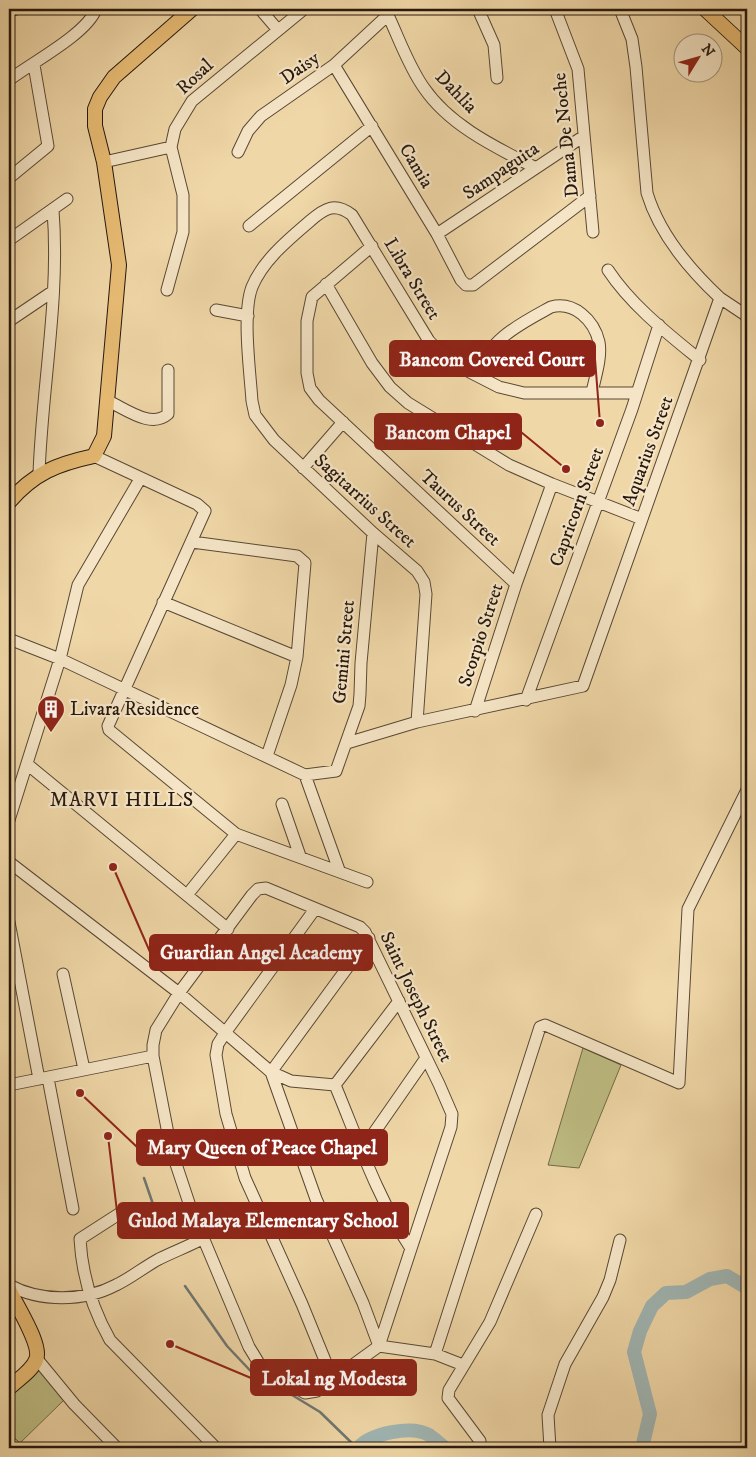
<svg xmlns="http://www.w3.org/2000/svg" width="756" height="1457" font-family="'IM FELL DW Pica',serif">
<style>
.green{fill:#bebd83;stroke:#726a49}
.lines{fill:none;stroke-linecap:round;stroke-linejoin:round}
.stream{stroke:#6f7772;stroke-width:2.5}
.river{stroke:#a0b6b4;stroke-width:14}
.minor-casing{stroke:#584835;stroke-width:13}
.major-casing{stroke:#26180f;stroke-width:16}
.minor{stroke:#f5e5c6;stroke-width:11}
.major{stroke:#e8bc74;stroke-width:14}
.labels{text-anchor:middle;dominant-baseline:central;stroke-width:4.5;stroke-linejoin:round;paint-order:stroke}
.street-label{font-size:19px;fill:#26180f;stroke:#f5e5c6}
.poi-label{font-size:19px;fill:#26180f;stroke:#f5e5c6;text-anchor:start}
.neighbourhood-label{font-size:20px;letter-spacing:1px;fill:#26180f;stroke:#f5e5c6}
.leader{fill:none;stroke:#8f2418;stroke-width:2}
.callout-dot{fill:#8f2418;stroke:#f5e5c6;stroke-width:2}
.callout{fill:#8f2418;stroke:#8f2418;stroke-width:2}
.callout-label{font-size:20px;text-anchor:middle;font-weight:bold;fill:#fff}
</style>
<rect width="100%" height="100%" fill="#f0d7a7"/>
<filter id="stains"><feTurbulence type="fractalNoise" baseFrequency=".004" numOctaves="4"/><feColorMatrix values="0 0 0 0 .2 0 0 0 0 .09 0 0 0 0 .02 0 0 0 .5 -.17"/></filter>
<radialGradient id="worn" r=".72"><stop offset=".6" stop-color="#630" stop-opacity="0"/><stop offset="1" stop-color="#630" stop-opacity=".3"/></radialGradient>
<path class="green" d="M583,1048L621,1065L579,1168L548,1165Z
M35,1366L64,1400L19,1444L9,1435V1391Z"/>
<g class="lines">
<path class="stream" d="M144,1178L155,1210
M185,1286L227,1346L260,1381L292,1395L320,1412L357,1448"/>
<path class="river" d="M358,1448C371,1433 412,1425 429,1435C435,1439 440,1444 445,1448
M642,1448L650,1414L634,1352L640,1331L652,1306L666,1293L686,1292L710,1279L727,1276L747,1288"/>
<g class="minor-casing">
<path id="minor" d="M260,9L278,30
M385,9C398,35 407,64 424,88C450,126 497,148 536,168
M478,9L494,45L497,78
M555,9L578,69L593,232
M9,11L16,9
M334,65L437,234L461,280L466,285H473L590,196
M9,80C31,63 87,34 96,9
M238,152L248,131L261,116L334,65L388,15
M104,162L171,147
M9,178L48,146L34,65
M249,226L372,126
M437,234L584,136
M9,240L67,199
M372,246L312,297L307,321V373L310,388L319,400L516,584
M608,270C631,305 667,333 700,360
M326,284L372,363L390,387L408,403L509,465L552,484L642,519
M167,290L183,232V195L171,147L175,129L192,101L304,9
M720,298L747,316
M216,310L248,316
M9,321L52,292
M478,376C486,340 522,323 551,307C574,301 594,320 599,342C602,357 595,378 592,392
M108,401C126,409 151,429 168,414V370
M94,456L197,504L205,511L108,726L109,730L236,834L367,882
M303,468L343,422
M39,474C42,386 60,298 53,210
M192,542L297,556L305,563L297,657L291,685L267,756
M163,602L297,657
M9,639L60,659L305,775L336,771L359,706L360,694L361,663L373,533
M526,700L632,409L659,325
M475,711L516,584L552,484
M417,722L426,594L424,582L417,571L373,533L274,440L255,415L252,401C250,371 242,313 252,287C263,260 289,239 310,221C325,208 335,202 352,215L429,341L444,356L458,366L499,387L524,393H636
M347,743L417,722L583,686L720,298C690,270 659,233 647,193L636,67L632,39L620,9
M27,764L228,929
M305,775L339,870
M282,804L300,856
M9,820L60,659L78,585L140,479
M9,862L179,993L271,1072L291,1081L335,1085
M266,888L360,927L365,932L439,1084L452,1114L451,1127L379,1346L317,1391L305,1393L276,1376L260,1365L249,1347L191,1209L171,1149L153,1056V1045L156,1030L179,993L252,895L258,889Z
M187,895L236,834
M315,909L225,1033L218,1044L216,1055L226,1114L245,1178L302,1304L333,1380
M9,922L39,1079
M369,938L271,1072L316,1199L363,1303L379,1346L435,1354L463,1365
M63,974L84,1069
M48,1078L73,1209
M9,1085L153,1056
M335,1085C358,1140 377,1197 410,1247
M335,1085L399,1001
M362,1150L426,1058
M122,1212L80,1239C82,1275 93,1310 110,1340L216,1448
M9,1285C40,1302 84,1302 116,1285C131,1278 144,1267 159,1259C173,1252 189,1246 204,1238
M435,1354L540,1027L545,1025L679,1083L688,909L747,790
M37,1359L74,1404L117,1448
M9,1441L16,1448
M480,1448V1441L448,1398L449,1390L490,1322L536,1214
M550,1448L548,1415L565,1364L603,1297L610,1280L620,1240"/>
</g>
<g class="major-casing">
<path id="major" d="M705,9L747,48
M9,502C34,473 57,464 94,456L104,436L119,265L104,162L95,126V109L100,97L114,77L192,9
M9,1289C15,1304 43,1345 36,1360C32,1371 17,1380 9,1388"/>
</g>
<use href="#minor" class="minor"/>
<use href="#major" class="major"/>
</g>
<defs>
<g id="building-pin" transform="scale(1.4375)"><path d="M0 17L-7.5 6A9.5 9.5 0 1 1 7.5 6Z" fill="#8f2418" stroke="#f5e5c6"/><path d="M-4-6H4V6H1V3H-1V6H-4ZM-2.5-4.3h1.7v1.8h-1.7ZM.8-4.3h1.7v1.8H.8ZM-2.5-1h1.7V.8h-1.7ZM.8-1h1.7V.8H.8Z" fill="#fff"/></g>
</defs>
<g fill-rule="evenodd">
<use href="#building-pin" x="51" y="709"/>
</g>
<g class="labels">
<g class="street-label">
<text transform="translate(300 68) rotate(-35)">Daisy</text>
<text transform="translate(195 77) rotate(-43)">Rosal</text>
<text transform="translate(456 92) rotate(46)">Dahlia</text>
<text transform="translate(566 135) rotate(-96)">Dama De Noche</text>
<text transform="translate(416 166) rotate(59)">Camia</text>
<text transform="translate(501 171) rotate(-34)">Sampaguita</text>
<text transform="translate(412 279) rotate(59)">Libra Street</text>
<text transform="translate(648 451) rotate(-70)">Aquarius Street</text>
<text transform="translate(365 501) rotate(42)">Sagitarrius Street</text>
<text transform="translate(577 507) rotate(-70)">Capricorn Street</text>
<text transform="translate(460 508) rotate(43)">Taurus Street</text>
<text transform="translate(481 635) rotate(-72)">Scorpio Street</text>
<text transform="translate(344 652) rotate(-85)">Gemini Street</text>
<text transform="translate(416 997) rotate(64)">Saint Joseph Street</text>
</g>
<g class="poi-label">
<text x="70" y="709">Livara Residence</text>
</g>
<g class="neighbourhood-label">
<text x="122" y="800">MARVI HILLS</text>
</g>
</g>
<path class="leader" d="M600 423L595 359M566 469L521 432M113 867L150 952M80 1093L137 1147M108 1136L118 1220M170 1344L251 1378"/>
<g class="callout-dot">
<circle cx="600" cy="423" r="5"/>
<circle cx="566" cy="469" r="5"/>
<circle cx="113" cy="867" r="5"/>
<circle cx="80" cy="1093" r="5"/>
<circle cx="108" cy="1136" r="5"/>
<circle cx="170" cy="1344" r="5"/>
</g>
<g class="callout">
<rect x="390" y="341" width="205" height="35" rx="5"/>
<rect x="375" y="414" width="146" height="35" rx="5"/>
<rect x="150" y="935" width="222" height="35" rx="5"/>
<rect x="137" y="1130" width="250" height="35" rx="5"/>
<rect x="118" y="1203" width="290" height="35" rx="5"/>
<rect x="251" y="1360" width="165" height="35" rx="5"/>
</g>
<g class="callout-label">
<text x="492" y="366">Bancom Covered Court</text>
<text x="448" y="439">Bancom Chapel</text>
<text x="261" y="959">Guardian Angel Academy</text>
<text x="262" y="1154">Mary Queen of Peace Chapel</text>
<text x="263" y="1227">Gulod Malaya Elementary School</text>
<text x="334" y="1385">Lokal ng Modesta</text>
</g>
<rect width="756" height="1457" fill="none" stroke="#f0d7a7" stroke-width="30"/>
<rect x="10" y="10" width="736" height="1437" fill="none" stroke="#26180f" stroke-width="2.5"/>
<rect x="15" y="15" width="726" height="1427" fill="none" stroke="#26180f"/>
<g transform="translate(698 58) rotate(53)"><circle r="24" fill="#f5e5c6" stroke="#a2937d"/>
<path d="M0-4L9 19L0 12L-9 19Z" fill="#8f2418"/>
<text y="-8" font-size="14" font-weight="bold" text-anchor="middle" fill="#26180f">N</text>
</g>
<rect width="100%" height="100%" filter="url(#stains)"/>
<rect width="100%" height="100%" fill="url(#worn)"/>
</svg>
